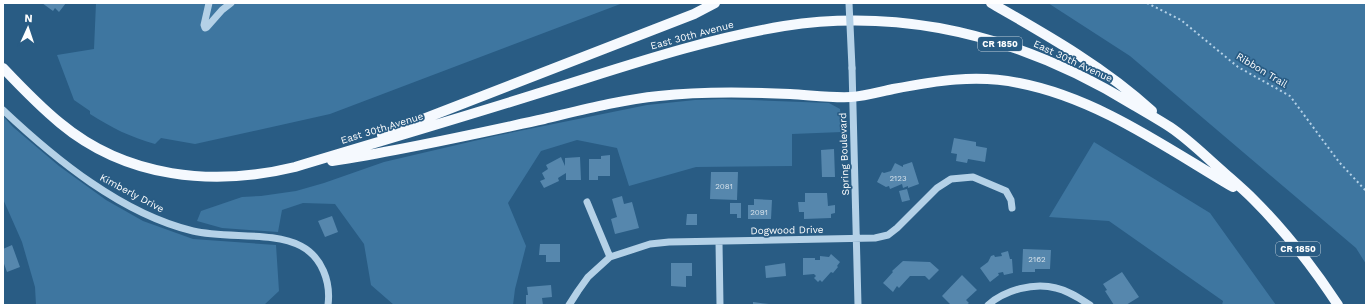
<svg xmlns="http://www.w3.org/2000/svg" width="1369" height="308" font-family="'Work Sans',sans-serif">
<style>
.green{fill:#3e76a0}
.building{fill:#5687ad}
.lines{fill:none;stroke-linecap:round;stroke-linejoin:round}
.path{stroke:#b4d1e7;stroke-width:2;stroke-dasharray:2 3;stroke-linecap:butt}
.minor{stroke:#b4d1e7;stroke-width:7}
.major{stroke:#f5f9fe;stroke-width:10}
.minor-bridge{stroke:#b4d1e7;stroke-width:7}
.labels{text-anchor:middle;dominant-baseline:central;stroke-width:3.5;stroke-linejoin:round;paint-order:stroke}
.number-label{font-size:8px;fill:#d5e1ea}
.shield{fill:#295c84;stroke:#bfceda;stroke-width:1}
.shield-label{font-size:9px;font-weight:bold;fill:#fff}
.street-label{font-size:10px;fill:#fff;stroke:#295c84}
</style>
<rect width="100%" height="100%" fill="#295c84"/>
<path class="green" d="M96,3H623L330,114L195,144L161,138L155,144C130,137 112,128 90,114V111L74,100L57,55L94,49Z
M1048,3H1366V264L1356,248L1130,56Z
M722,99L829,103L840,109L842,132L792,134V166L696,167L629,186L617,148L577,140L541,151L508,203L526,246L515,289L513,305H394L371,285L364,244L335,204L303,203L282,210L278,232L222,228L197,221L201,211L242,197L261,196L296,191L324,183L384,162L495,136L647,105L695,100Z
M3,116L13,127L59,166L106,200L143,221L193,239L276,245L279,291L264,305H36L35,287L22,242L3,199Z
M1094,142L1210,213L1276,305H1222L1223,301L1109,221L1049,217Z"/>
<path class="building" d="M42,3H66L59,12L55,8L53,11Z
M954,138L976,142V146L987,148L985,162L968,159L967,163L956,161L957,154L951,153Z
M834,149L835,177H822L821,150Z
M610,155V176H598V180H589V159H601V156Z
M561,157L565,166V158L580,157L581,180H566V173L558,178L559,181L544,188L540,181L545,179L542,173L548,169L546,165Z
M912,162L919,184L908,188V186L903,188L902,184L890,189L889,186L886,187L877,182L882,172L884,173L891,171L895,163L903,167V165Z
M711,172H738L737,200L710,199Z
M907,189L910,200L902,202L899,191Z
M805,193H827L828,206L835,205V213L831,214V218L804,219V212H799L798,202H805Z
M622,196L624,204L632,202L639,228L615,234L611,219L617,217L612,199Z
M754,199L772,200L771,219H748V205H754Z
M730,203H741V218H737V214H730Z
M687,214H697V225H686Z
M332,216L338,232L325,237L318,221Z
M540,244H560V262H546V255H539Z
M12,245L20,267L7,272L3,261V249Z
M1023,249L1051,250L1050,269H1035V272H1022Z
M1008,251L1010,259H1012L1013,273L1004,275L1003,272L998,273L999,275L990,282L980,268L988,262L991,256L994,255L995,257L1002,256L1001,253Z
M831,254L840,262L837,266L838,267L833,273L831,272L822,282L820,280L818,282L814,278L816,276L814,274L803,275V258H815V260H820V256L829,257Z
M903,261L930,262L939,270L929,280L925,276H910L899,288L897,286L893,292L883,283L893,272L892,271Z
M671,263H692V276H686V287L671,286Z
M785,263L786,276L766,278L765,266Z
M1122,272L1139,297L1126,305H1114L1105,291L1107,290L1103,284Z
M962,275L977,290L966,300L969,303L966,305H951L942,296Z
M551,285L552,297L542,298L543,305H526V295H528L527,287Z
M753,302L769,304L768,305H753Z"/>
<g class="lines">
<path class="path" d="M1147,3L1181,20L1238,67L1290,96L1339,162L1366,191"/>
<path class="minor" d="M209,3L204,25L205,28L207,27L222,10L231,3
M852,68L858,305
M3,110C55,159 122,214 193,231C226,239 273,231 301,246C322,257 331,282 328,305
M587,202L610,257
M719,242L720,305
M569,305L578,291L588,277L610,257L650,244L669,242L875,238L888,235L897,228L937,188L951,179L973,177L1006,191L1011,200L1012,208
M988,305C1005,290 1034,282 1056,288C1069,291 1079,298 1090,305"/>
<path class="major" d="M991,3C1047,35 1104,67 1152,111
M3,68C21,87 39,106 60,123C126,178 213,187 295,167C381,141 467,116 552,89C629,65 705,39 784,26C910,7 1028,40 1135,106C1147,113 1159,120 1170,127C1188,139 1204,155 1220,169C1231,179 1243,189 1254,200C1286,232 1313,267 1338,305
M382,135L694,14L715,3
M332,161C404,150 474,134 544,119C582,110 620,100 659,96C703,91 747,92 790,94C810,95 831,98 851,97C865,96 879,92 893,89C935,81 976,74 1019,83C1097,98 1165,147 1233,187"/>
<path class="minor-bridge" d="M849,3L852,68"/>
</g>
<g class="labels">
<g class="number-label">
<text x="898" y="178">2123</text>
<text x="724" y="186">2081</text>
<text x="759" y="212">2091</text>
<text x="1037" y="259">2162</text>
</g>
<g class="shield">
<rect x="978" y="37" width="44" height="14" rx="3"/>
<rect x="1276" y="242" width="44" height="14" rx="3"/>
</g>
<g class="shield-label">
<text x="1000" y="44">CR 1850</text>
<text x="1298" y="249">CR 1850</text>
</g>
<g class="street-label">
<text transform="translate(692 35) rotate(-15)">East 30th Avenue</text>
<text transform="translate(1073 61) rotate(25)">East 30th Avenue</text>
<text transform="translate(1262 70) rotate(31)">Ribbon Trail</text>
<text transform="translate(382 128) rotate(-17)">East 30th Avenue</text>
<text transform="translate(844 154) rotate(-92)">Spring Boulevard</text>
<text transform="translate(132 193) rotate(28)">Kimberly Drive</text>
<text transform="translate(787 230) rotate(-1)">Dogwood Drive</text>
</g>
</g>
<rect width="1369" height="308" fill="none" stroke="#ffffff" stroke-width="8"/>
<g transform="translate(28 28) rotate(3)" stroke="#295c84" stroke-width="3" paint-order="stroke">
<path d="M0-3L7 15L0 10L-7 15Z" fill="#ffffff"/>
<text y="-6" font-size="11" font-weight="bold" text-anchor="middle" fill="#ffffff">N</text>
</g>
</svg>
